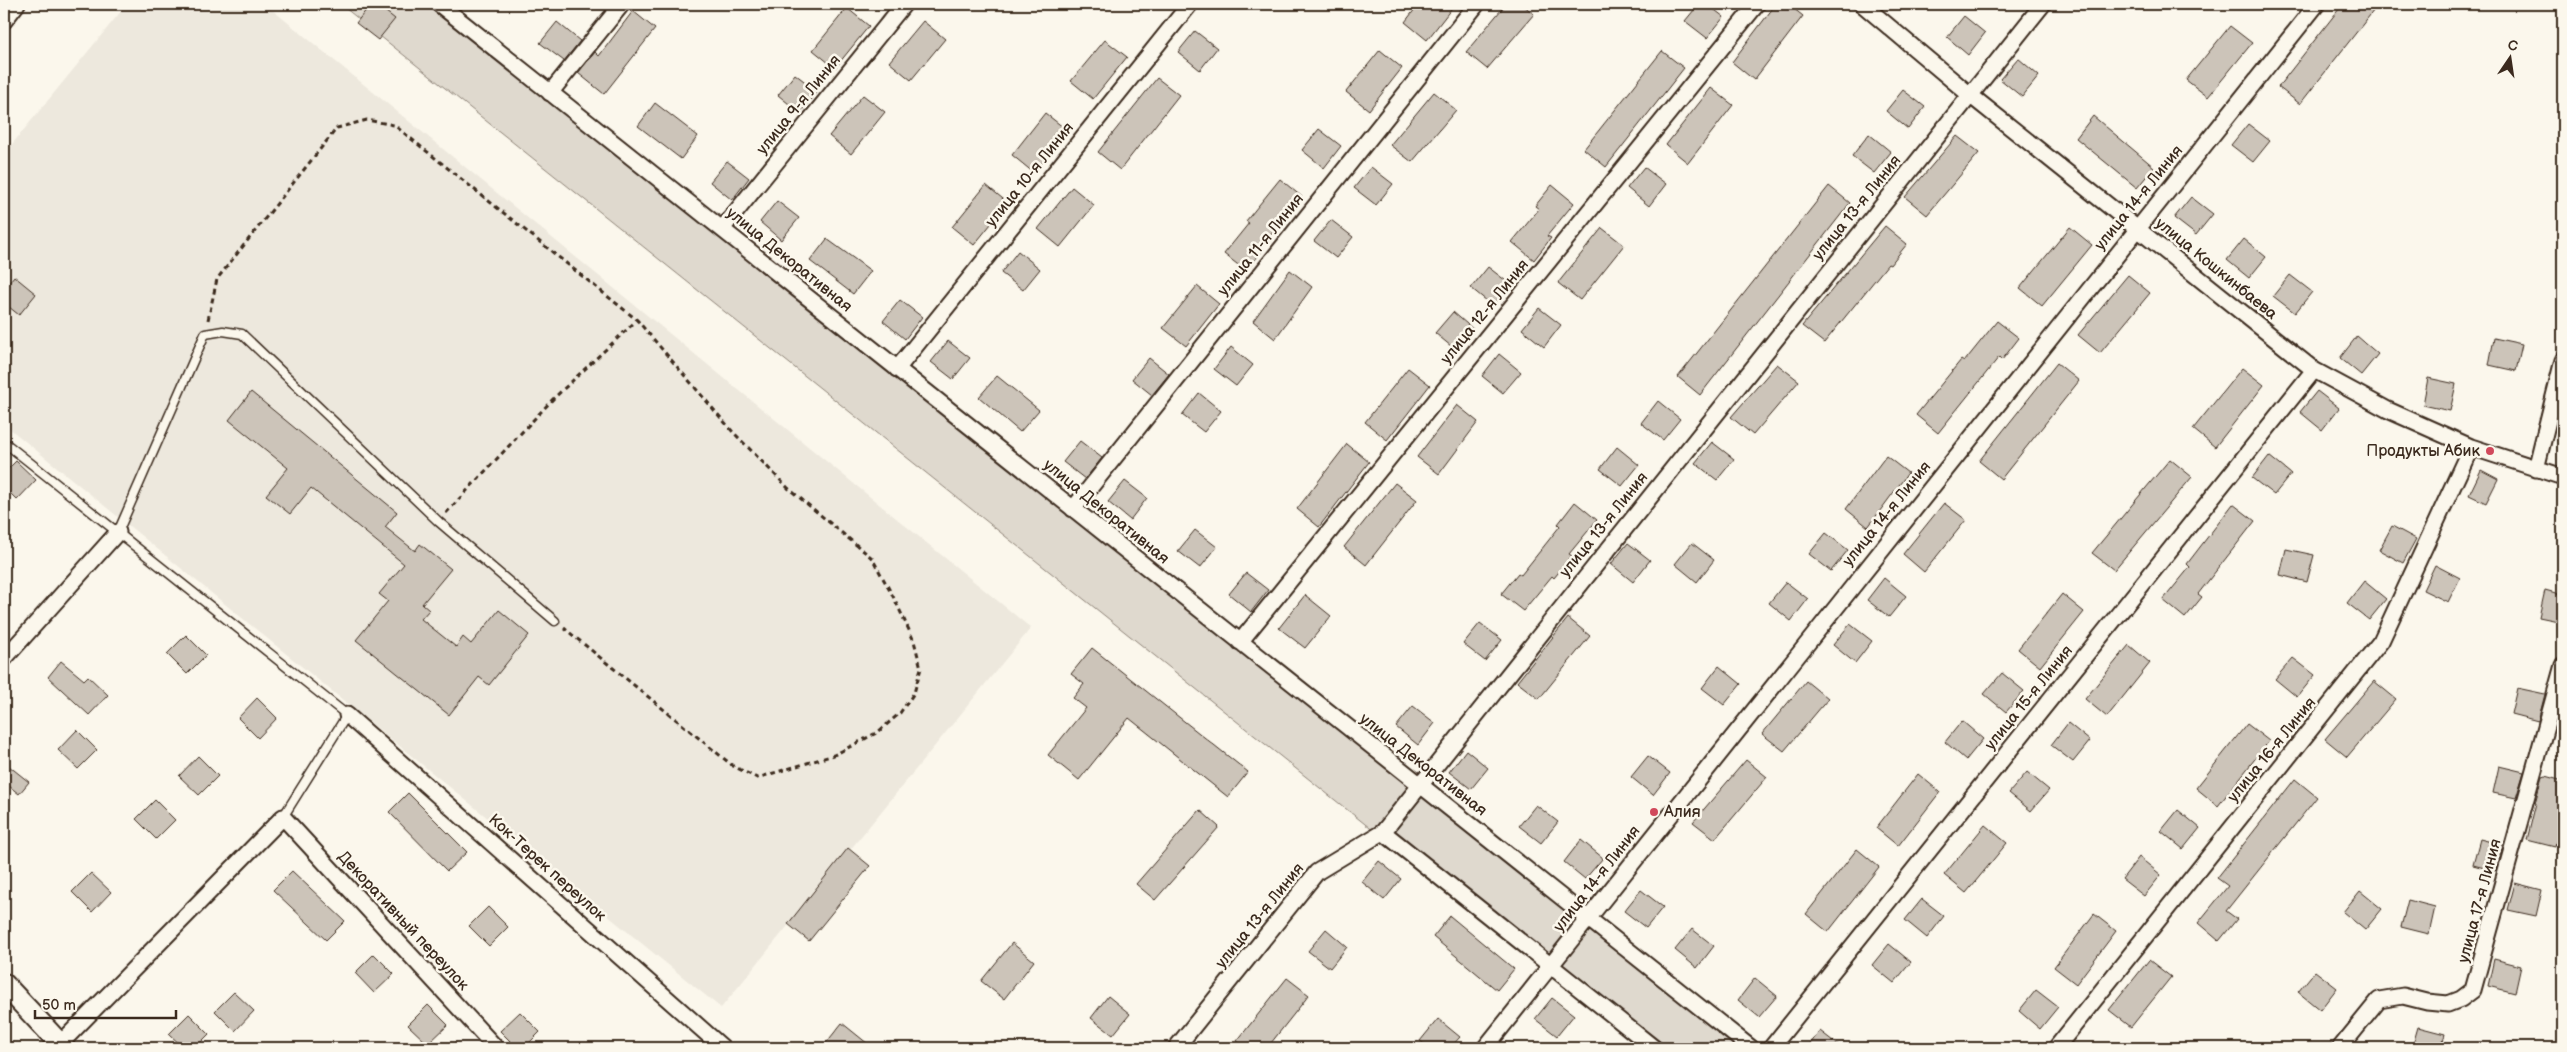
<svg xmlns="http://www.w3.org/2000/svg" width="2567" height="1052" font-family="'Balsamiq Sans',sans-serif">
<style>
.built{fill:#ede8dd}
.green{fill:#dfd9ce;stroke:#8d8276}
.building{fill:#ccc4b9;stroke:#3b2a1e}
.lines{fill:none;stroke-linecap:round;stroke-linejoin:round}
.service-casing{stroke:#3b2a1e;stroke-width:11}
.minor-casing{stroke:#3b2a1e;stroke-width:19}
.tertiary-casing{stroke:#3b2a1e;stroke-width:24}
.path{stroke:#3b2a1e;stroke-width:3;stroke-dasharray:5 4;stroke-linecap:butt}
.service{stroke:#fbf7ec;stroke-width:8}
.minor{stroke:#fbf7ec;stroke-width:15}
.tertiary{stroke:#fbf7ec;stroke-width:20}
.poi-dot{fill:#d1495b;stroke:#fbf7ec;stroke-width:2}
.labels{text-anchor:middle;dominant-baseline:central;stroke-width:5;stroke-linejoin:round;paint-order:stroke}
.street-label{font-size:16px;fill:#3b2a1e;stroke:#fbf7ec}
.poi-label{font-size:16px;fill:#3b2a1e;stroke:#fbf7ec;text-anchor:end}
</style>
<rect width="100%" height="100%" fill="#fbf7ec"/>
<filter id="ink" filterUnits="userSpaceOnUse"><feTurbulence type="fractalNoise" baseFrequency=".02" numOctaves="2"/><feDisplacementMap in="SourceGraphic" scale="10" xChannelSelector="R" yChannelSelector="G"/><feConvolveMatrix kernelMatrix="1 2 1 2 8 2 1 2 1" color-interpolation-filters="sRGB"/></filter>
<g filter="url(#ink)">
<path class="built" d="M127,4H265L1031,628L721,1008L4,424V154Z"/>
<path class="green" d="M340,4H426L1740,1048H1645Z"/>
<path class="building" d="M371,4H376L395,19L378,40L356,23Z
M1419,4H1455L1427,40L1405,22Z
M1506,4H1522L1534,14L1487,69L1466,52Z
M1699,4H1707L1724,17L1707,38L1685,21Z
M1776,4H1788L1803,16L1754,80L1732,62Z
M2343,4H2366L2374,10L2300,104L2278,87Z
M847,8L869,26L835,68L813,50Z
M633,11L655,29L604,94L578,73L595,52L599,56Z
M1964,16L1985,33L1968,55L1947,37Z
M923,21L945,39L911,80L889,62Z
M557,22L580,41L564,61L540,43Z
M2230,26L2252,43L2208,97L2186,80Z
M1195,31L1217,48L1200,70L1178,52Z
M1105,40L1127,57L1093,99L1071,81Z
M1380,50L1402,68L1369,110L1346,92Z
M1662,51L1684,68L1606,167L1584,149Z
M2018,58L2039,76L2022,97L2000,79Z
M795,74L817,91L800,113L778,95Z
M1157,78L1179,95L1120,170L1098,152Z
M1711,88L1733,105L1688,163L1666,145Z
M1903,90L1925,107L1908,129L1886,111Z
M1434,92L1456,110L1412,162L1390,145Z
M863,95L885,112L851,154L829,136Z
M655,103L698,136L681,159L638,126Z
M1045,113L1068,131L1034,173L1012,155Z
M2093,116L2154,167L2137,188L2076,138Z
M2248,124L2270,141L2253,162L2231,145Z
M1319,129L1341,146L1324,168L1302,150Z
M1869,134L1891,152L1874,173L1852,156Z
M1957,136L1979,153L1927,215L1905,197Z
M727,161L749,178L732,200L710,182Z
M1371,167L1393,184L1376,205L1354,188Z
M1644,167L1666,184L1649,206L1627,188Z
M1280,179L1302,197L1260,248L1263,250L1246,271L1224,254L1249,223L1246,221Z
M986,185L1008,203L974,245L952,227Z
M1552,185L1574,203L1547,236L1551,238L1534,260L1512,242L1539,209L1535,206Z
M1829,186L1850,203L1700,395L1678,377Z
M1072,187L1094,205L1060,247L1038,229Z
M2191,197L2213,214L2196,235L2174,218Z
M777,201L799,218L781,240L760,222Z
M1331,220L1353,237L1336,258L1314,241Z
M1885,226L1907,244L1890,265L1888,264L1824,343L1802,326Z
M2070,227L2092,245L2042,306L2020,288Z
M1602,228L1624,245L1580,300L1558,283Z
M827,239L871,271L853,294L810,261Z
M2244,239L2266,257L2249,278L2227,260Z
M1018,251L1040,269L1023,290L1001,273Z
M1488,267L1510,284L1493,306L1471,288Z
M1290,270L1312,287L1275,339L1253,321Z
M2128,275L2150,293L2100,353L2078,335Z
M2290,275L2312,292L2295,313L2273,296Z
M14,276L36,294L19,315L4,303V289Z
M1197,286L1219,304L1186,346L1163,328Z
M900,300L922,317L905,339L883,321Z
M1539,308L1561,325L1544,347L1522,329Z
M1453,312L1474,330L1457,351L1435,333Z
M1997,321L2019,338L2002,360L1999,357L1938,433L1916,415L1961,360L1964,362Z
M2357,336L2378,354L2361,375L2340,358Z
M2494,338L2522,344L2516,371L2489,365Z
M948,341L970,358L953,379L931,362Z
M1231,347L1253,365L1236,386L1214,369Z
M1499,354L1521,372L1503,393L1482,376Z
M1149,358L1169,374L1152,395L1132,379Z
M2057,363L2079,381L2001,479L1979,461Z
M1777,364L1799,381L1753,435L1731,417Z
M1408,368L1430,385L1387,440L1365,422Z
M2242,368L2264,385L2215,447L2193,429Z
M997,376L1039,410L1020,432L979,397Z
M2428,378L2456,384L2450,411L2423,405Z
M2317,391L2339,408L2322,430L2300,412Z
M251,392L397,512L385,527L415,551L420,544L451,569L422,604L429,610L421,619L456,647L463,637L471,644L499,610L529,635L489,685L479,677L449,715L356,640L388,601L379,594L404,564L311,488L290,514L266,495L288,468L229,420Z
M1199,393L1221,411L1204,432L1182,415Z
M1658,401L1680,419L1663,440L1641,423Z
M1457,405L1478,422L1439,474L1417,457Z
M1080,441L1102,458L1085,479L1063,462Z
M1712,442L1734,459L1717,480L1695,463Z
M1347,444L1369,462L1319,527L1297,509Z
M1617,447L1639,465L1622,486L1600,469Z
M1886,456L1908,473L1868,527L1846,509Z
M2269,456L2291,474L2274,495L2252,478Z
M2170,459L2192,477L2114,570L2092,553Z
M16,461L36,480L17,500L4,487V473Z
M2481,470L2498,479L2486,503L2469,495Z
M1125,481L1147,498L1130,520L1108,502Z
M1395,483L1417,500L1366,565L1344,547Z
M1575,502L1597,520L1569,554L1572,556L1554,578L1552,576L1523,611L1501,594L1518,573L1521,575L1560,526L1558,524Z
M1944,503L1966,520L1924,572L1903,554Z
M2233,504L2255,521L2198,594L2202,597L2185,618L2163,600L2190,567L2187,564Z
M2392,526L2416,539L2403,563L2379,550Z
M1195,530L1217,547L1200,568L1178,551Z
M1826,533L1848,550L1831,571L1809,554Z
M1628,543L1650,560L1633,582L1611,564Z
M1692,543L1714,560L1697,582L1675,564Z
M2286,549L2314,555L2307,582L2280,575Z
M2435,565L2460,578L2448,602L2423,590Z
M1246,573L1268,590L1251,612L1229,594Z
M1884,578L1906,596L1889,617L1867,600Z
M2364,581L2386,599L2369,620L2347,603Z
M1786,582L1808,599L1791,621L1769,603Z
M2545,590L2563,595V622L2539,617Z
M2062,594L2084,612L2040,667L2018,649Z
M1305,595L1331,616L1305,648L1279,628Z
M1568,618L1590,636L1539,699L1517,682Z
M1480,623L1502,640L1485,661L1463,644Z
M1850,624L1872,641L1855,663L1833,645Z
M186,635L206,655L187,674L167,654Z
M2129,645L2150,663L2107,717L2085,699Z
M1092,648L1248,772L1228,797L1129,718L1079,780L1048,755L1086,708L1073,698L1084,684L1071,674Z
M2293,658L2315,675L2297,697L2275,679Z
M61,661L84,680L88,676L108,695L89,715L48,677Z
M1719,666L1741,684L1724,705L1702,688Z
M2002,673L2024,691L2006,712L1984,694Z
M1806,681L1828,699L1784,751L1762,734Z
M2374,681L2396,699L2347,757L2325,739Z
M2517,688L2545,694L2538,721L2511,714Z
M257,698L277,718L258,738L238,718Z
M1413,706L1435,723L1418,745L1396,727Z
M1962,721L1983,739L1966,760L1945,742Z
M2068,723L2090,741L2073,762L2051,745Z
M2247,724L2269,741L2218,806L2196,788Z
M77,730L97,750L78,769L58,750Z
M1466,750L1488,768L1471,789L1449,772Z
M198,756L218,776L199,795L179,776Z
M1648,756L1670,773L1653,795L1631,777Z
M1746,760L1767,777L1715,839L1693,822Z
M4,762L29,782L19,794L4,782Z
M2499,766L2524,772L2516,798L2493,793Z
M2027,772L2049,790L2031,811L2009,793Z
M1918,774L1940,792L1898,846L1876,828Z
M2545,776L2563,781V812L2555,847L2527,840L2536,803H2535L2542,777Z
M2295,779L2317,797L2226,911L2237,919L2219,941L2198,923L2228,886L2217,878Z
M408,793L467,852L447,871L389,812Z
M155,800L175,820L156,839L136,819Z
M1536,805L1558,822L1541,843L1519,826Z
M1200,810L1219,827L1155,900L1136,884Z
M2178,810L2200,828L2183,849L2161,831Z
M1985,825L2007,843L1966,893L1944,875Z
M2480,839L2503,845L2496,871L2473,865Z
M1581,840L1603,858L1585,879L1564,862Z
M848,848L870,866L809,941L788,924Z
M1857,849L1879,867L1828,932L1806,914Z
M2139,857L2161,875L2144,896L2122,879Z
M1379,861L1401,879L1384,900L1362,882Z
M292,871L345,921L326,940L273,890Z
M91,873L111,892L92,912L72,892Z
M2515,883L2542,890L2536,916L2508,910Z
M1641,890L1663,907L1646,928L1624,911Z
M2360,891L2382,909L2365,930L2343,912Z
M1922,899L1944,916L1927,938L1905,920Z
M2408,900L2435,907L2429,934L2401,927Z
M488,907L508,927L489,946L469,926Z
M2094,914L2116,931L2076,984L2054,967Z
M1450,916L1514,969L1497,990L1433,937Z
M1326,929L1347,947L1330,968L1308,951Z
M1692,929L1714,946L1697,968L1675,950Z
M1012,943L1034,961L1004,999L981,981Z
M1889,944L1911,962L1894,983L1872,965Z
M374,954L394,974L374,993L355,973Z
M2494,959L2521,966L2515,993L2488,986Z
M2149,960L2171,977L2131,1027L2109,1010Z
M2315,971L2337,988L2320,1010L2298,992Z
M1287,978L1309,995L1267,1048H1247L1237,1041Z
M1755,978L1777,996L1759,1017L1738,1000Z
M2036,990L2058,1007L2040,1029L2019,1011Z
M234,992L254,1011L235,1031L215,1011Z
M1108,996L1130,1014L1113,1035L1091,1018Z
M1552,998L1574,1015L1557,1036L1535,1019Z
M428,1005L448,1025L428,1044L408,1025Z
M520,1012L540,1032L524,1048H517L500,1031Z
M189,1014L209,1034L195,1048H184L169,1034Z
M1438,1019L1460,1037L1450,1048H1430L1420,1041Z
M842,1023L873,1048H822Z
M2418,1027L2445,1034L2441,1048H2412Z
M1820,1031L1842,1048H1807Z"/>
<g class="lines">
<g class="service-casing">
<path id="service" d="M4,442L347,715L283,817
M118,532L205,334L223,331L242,334L439,522L555,621"/>
</g>
<g class="minor-casing">
<path id="minor" d="M439,4L1751,1048
M1862,4L1970,95L2314,370L2388,410L2471,447L2563,477
M4,21L17,4
M550,93L622,4
M722,229L904,4
M897,369L1190,4
M2536,469L2563,360
M1073,509L1477,4
M1240,642L1757,4
M4,659L118,532
M347,715L723,1048
M1383,832L1654,1048
M60,1044L283,817L496,1048
M1176,1048L1317,872L1383,832L2043,4
M1485,1048L2317,4
M1771,1048L2314,370
M2056,1048L2381,641L2471,447
M2340,1048L2379,1000L2403,996L2427,1002L2448,1004L2461,999L2473,990L2563,665"/>
</g>
<g class="tertiary-casing">
<path id="tertiary" d="M4,984L64,1048"/>
</g>
<path class="path" d="M208,320L217,279L337,128L367,120L394,125L637,320L733,432L788,488L872,558L895,600L914,641L921,668L914,693L900,713L878,732L834,755L757,778L733,766L564,628
M446,513L553,399L637,320"/>
<use href="#service" class="service"/>
<use href="#minor" class="minor"/>
<use href="#tertiary" class="tertiary"/>
</g>
</g>
<g class="poi-dot">
<circle cx="2490" cy="451" r="5"/>
<circle cx="1654" cy="812" r="5"/>
</g>
<g class="labels">
<g class="street-label">
<text transform="translate(799 105) rotate(-51)">улица 9-я Линия</text>
<text transform="translate(1030 175) rotate(-51)">улица 10-я Линия</text>
<text transform="translate(2139 198) rotate(-51)">улица 14-я Линия</text>
<text transform="translate(1857 208) rotate(-51)">улица 13-я Линия</text>
<text transform="translate(1261 245) rotate(-51)">улица 11-я Линия</text>
<text transform="translate(789 260) rotate(39)">улица Декоративная</text>
<text transform="translate(2216 269) rotate(39)">улица Кошкинбаева</text>
<text transform="translate(1485 312) rotate(-51)">улица 12-я Линия</text>
<text transform="translate(1106 512) rotate(39)">улица Декоративная</text>
<text transform="translate(1887 514) rotate(-51)">улица 14-я Линия</text>
<text transform="translate(1604 525) rotate(-51)">улица 13-я Линия</text>
<text transform="translate(2029 698) rotate(-51)">улица 15-я Линия</text>
<text transform="translate(2272 750) rotate(-51)">улица 16-я Линия</text>
<text transform="translate(1423 765) rotate(38)">улица Декоративная</text>
<text transform="translate(547 868) rotate(42)">Кок-Терек переулок</text>
<text transform="translate(1597 879) rotate(-52)">улица 14-я Линия</text>
<text transform="translate(2480 901) rotate(-75)">улица 17-я Линия</text>
<text transform="translate(1260 916) rotate(-51)">улица 13-я Линия</text>
<text transform="translate(403 921) rotate(47)">Декоративный переулок</text>
</g>
<g class="poi-label">
<text x="2480" y="451">Продукты Абик</text>
<text x="1664" y="812" text-anchor="start">Алия</text>
</g>
</g>
<rect width="2567" height="1052" fill="none" stroke="#fbf7ec" stroke-width="20"/>
<rect x="10" y="10" width="2547" height="1032" fill="none" stroke="#3b2a1e" stroke-width="2" filter="url(#ink)"/>
<g transform="translate(2510 58) rotate(13)" stroke="#fbf7ec" stroke-width="4" paint-order="stroke">
<path d="M0-4L9 19L0 12L-9 19Z" fill="#3b2a1e"/>
<text y="-8" font-size="14" font-weight="bold" text-anchor="middle" fill="#3b2a1e">С</text>
</g>
<path d="M35 1010v8h141v-8" fill="none" stroke="#3b2a1e" stroke-width="2.5"/>
<text x="42" y="1010" font-size="15" fill="#3b2a1e" stroke="#fbf7ec" stroke-width="4" paint-order="stroke">50 m</text>
</svg>
